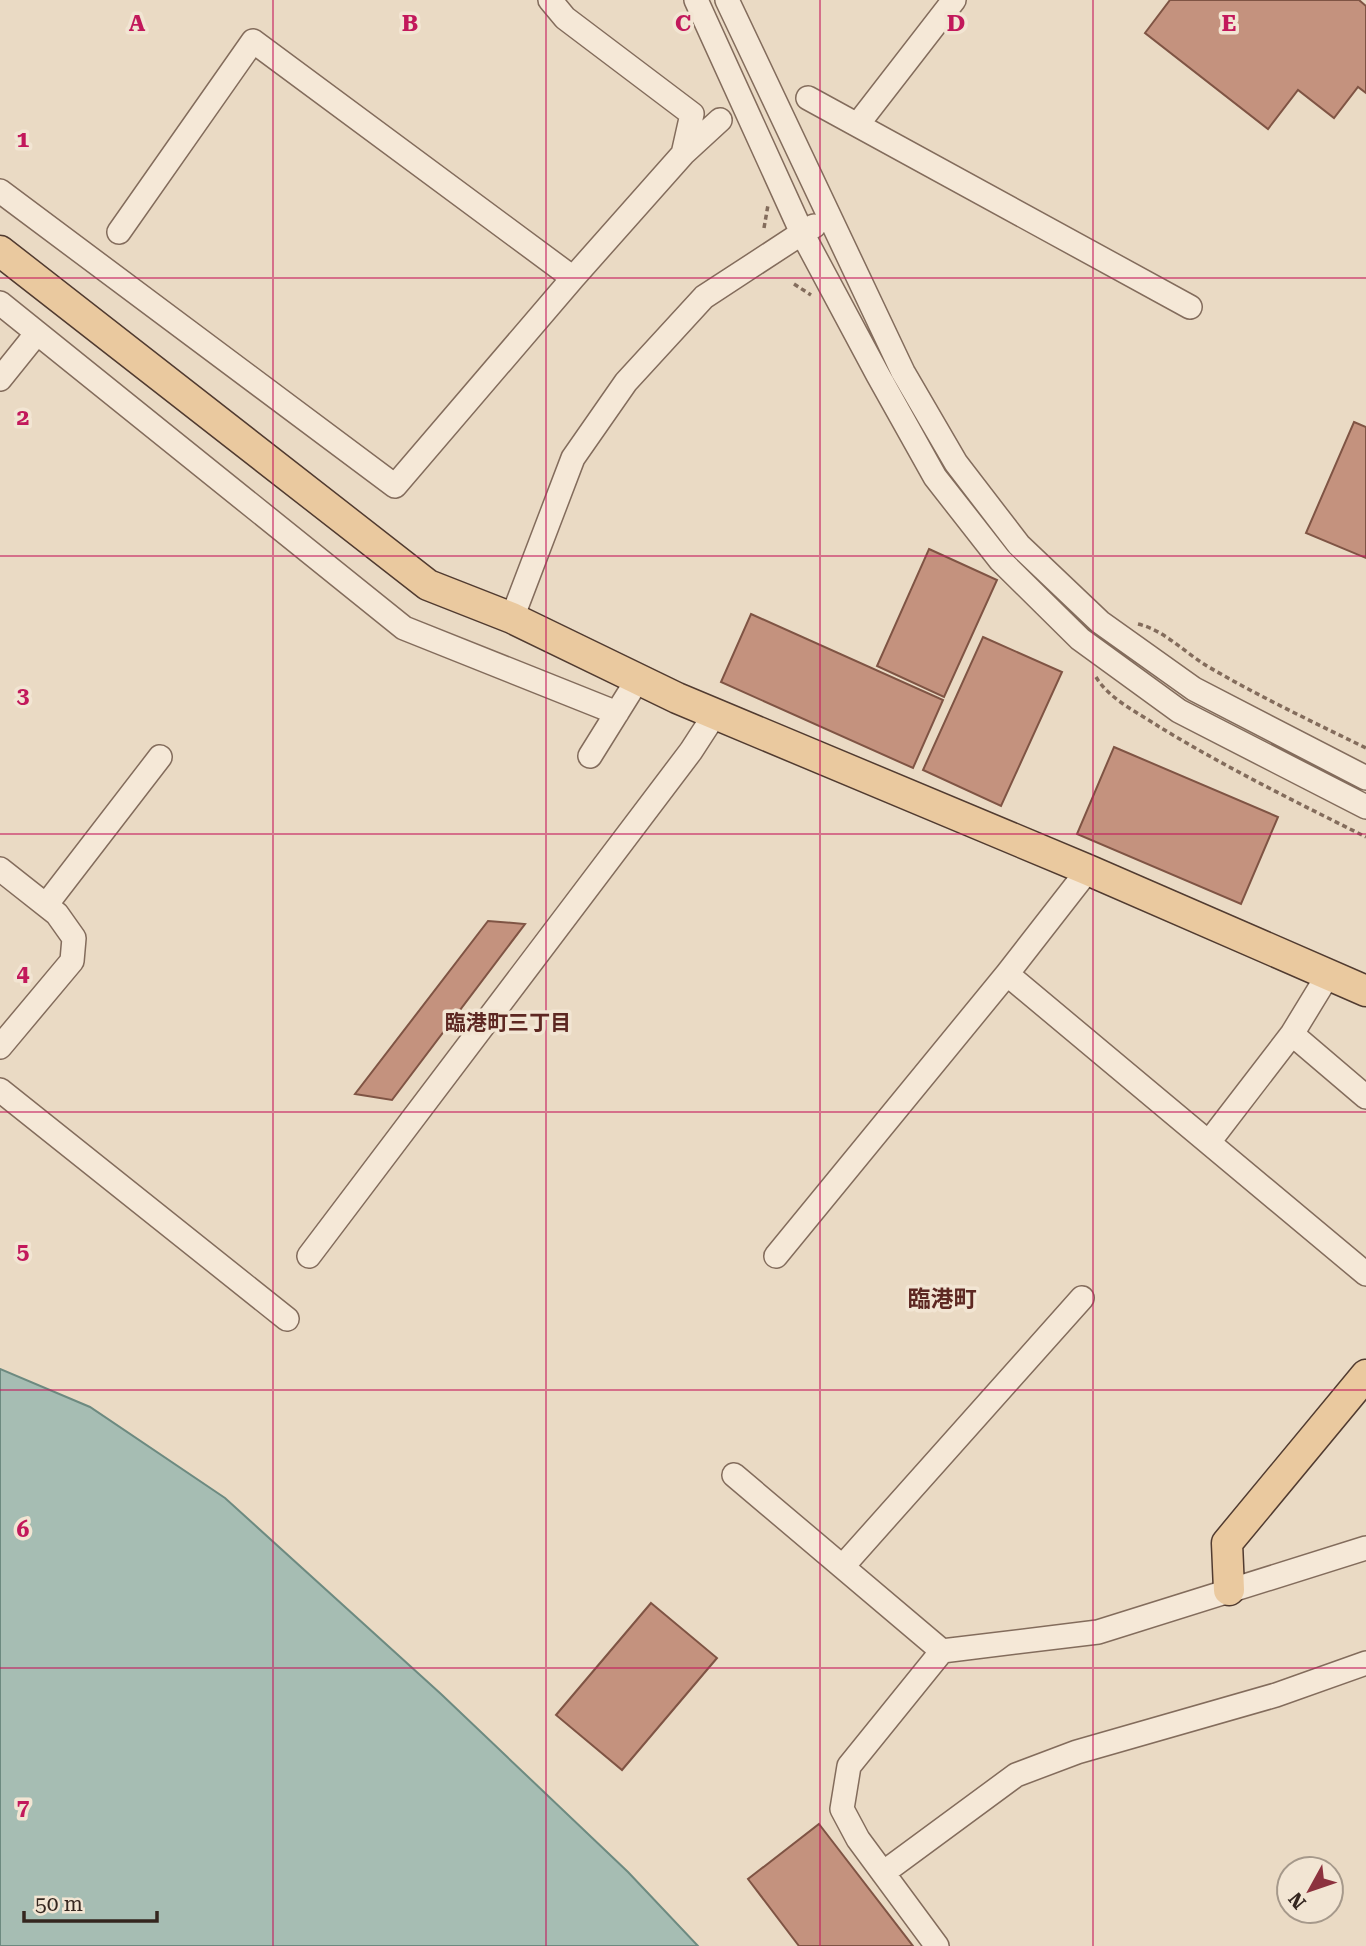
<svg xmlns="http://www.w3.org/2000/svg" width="1366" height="1946" font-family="'Roboto Serif','Noto Sans JP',serif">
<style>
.water{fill:#a6bdb3;stroke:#6d8a80;stroke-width:2}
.building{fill:#c4927e;stroke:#7f5444;stroke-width:2}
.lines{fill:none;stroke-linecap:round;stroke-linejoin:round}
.minor-casing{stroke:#836c5c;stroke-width:26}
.major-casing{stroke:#513b30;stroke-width:33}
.path{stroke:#836c5c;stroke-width:3.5;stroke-dasharray:5 3.5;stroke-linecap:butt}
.minor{stroke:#f5e8d7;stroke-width:23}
.major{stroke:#eac99f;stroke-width:30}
.grid{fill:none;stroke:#c2185b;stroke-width:2;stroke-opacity:0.55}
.labels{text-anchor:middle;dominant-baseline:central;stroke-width:7;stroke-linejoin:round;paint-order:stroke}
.neighbourhood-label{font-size:21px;font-weight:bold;fill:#5d2722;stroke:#f2e5d3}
.quarter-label{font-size:23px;font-weight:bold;fill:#5d2722;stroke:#f2e5d3}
.grid-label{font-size:23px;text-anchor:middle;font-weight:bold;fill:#c2185b;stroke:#f2e5d3;stroke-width:7;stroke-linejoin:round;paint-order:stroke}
</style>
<rect width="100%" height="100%" fill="#eadac4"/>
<path class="water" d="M0,1369L90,1407L225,1498L441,1694L628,1872L698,1946H0Z"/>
<path class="building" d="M1170,0H1359L1366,6V93L1358,87L1334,118L1298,90L1268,129L1145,33Z
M1354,422L1366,427V558L1306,533Z
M929,549L997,580L944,697L877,666Z
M751,614L943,700L913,768L721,682Z
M983,637L1062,672L1001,806L923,770Z
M1114,747L1278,817L1241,904L1077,834Z
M488,921L525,924L392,1100L355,1094Z
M651,1603L717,1658L622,1770L556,1715Z
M819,1824L913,1946H799L748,1879Z"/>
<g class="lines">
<g class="minor-casing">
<path id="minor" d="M550,0L565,18L692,114L683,154
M696,0L802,233L878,375L935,477L1000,560L1080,639L1179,711L1366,807
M727,0L903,372L956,463L1019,545L1100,622L1194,689L1366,778
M808,98L1190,307
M858,124L954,0
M0,191L395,486L573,278L683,154L720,120
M119,232L253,41L573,278
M0,303L404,628L617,713
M0,379L37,333
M512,618L573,458L626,382L704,297L802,233L814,226
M590,756L638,679
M0,869L57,914L74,938L72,961L0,1047
M46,905L160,757
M1007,974L1088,870
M1292,1034L1366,1097
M0,1090L287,1319
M1209,1142L1292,1034L1328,975
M309,1256L691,751L715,714
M776,1256L1007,974L1366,1274
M734,1475L942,1651L1098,1632L1366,1548
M843,1566L1082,1298
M883,1873L1016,1775L1077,1752L1276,1695L1366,1663
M937,1946L858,1839L842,1809L849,1766L942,1651"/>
</g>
<g class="major-casing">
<path id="major" d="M0,251L428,585L512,618L677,698L1088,870L1366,991
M1229,1590L1227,1543L1366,1375"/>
</g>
<path class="path" d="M764,228L768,205
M794,284L811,295
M1138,624C1164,630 1184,652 1207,666C1258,696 1313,722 1366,748
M1096,677C1109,699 1137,712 1158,726C1225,767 1296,802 1366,837"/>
<use href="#minor" class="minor"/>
<use href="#major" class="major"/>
</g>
<path class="grid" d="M273,0V1946M546,0V1946M820,0V1946M1093,0V1946M0,278H1366M0,556H1366M0,834H1366M0,1112H1366M0,1390H1366M0,1668H1366"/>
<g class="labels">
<g class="neighbourhood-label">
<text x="508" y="1023">臨港町三丁目</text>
</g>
<g class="quarter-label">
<text x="942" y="1299">臨港町</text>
</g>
</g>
<g class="grid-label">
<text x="137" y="31">A</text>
<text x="410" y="31">B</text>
<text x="683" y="31">C</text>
<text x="956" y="31">D</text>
<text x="1229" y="31">E</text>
<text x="23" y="147">1</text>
<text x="23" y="425">2</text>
<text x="23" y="703">3</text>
<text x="23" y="981">4</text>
<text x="23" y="1259">5</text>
<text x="23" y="1537">6</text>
<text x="23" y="1815">7</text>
</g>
<g transform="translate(1310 1890) rotate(230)"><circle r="33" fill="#f2e5d3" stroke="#a6998b" stroke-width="2"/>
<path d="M0-5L12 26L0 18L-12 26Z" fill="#8c323e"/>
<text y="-10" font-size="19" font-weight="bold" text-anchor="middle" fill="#34261f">N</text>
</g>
<path d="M24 1911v10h133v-10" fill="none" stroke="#34261f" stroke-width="3.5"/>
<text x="35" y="1911" font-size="21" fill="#34261f" stroke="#f2e5d3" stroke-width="5" paint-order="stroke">50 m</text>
</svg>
